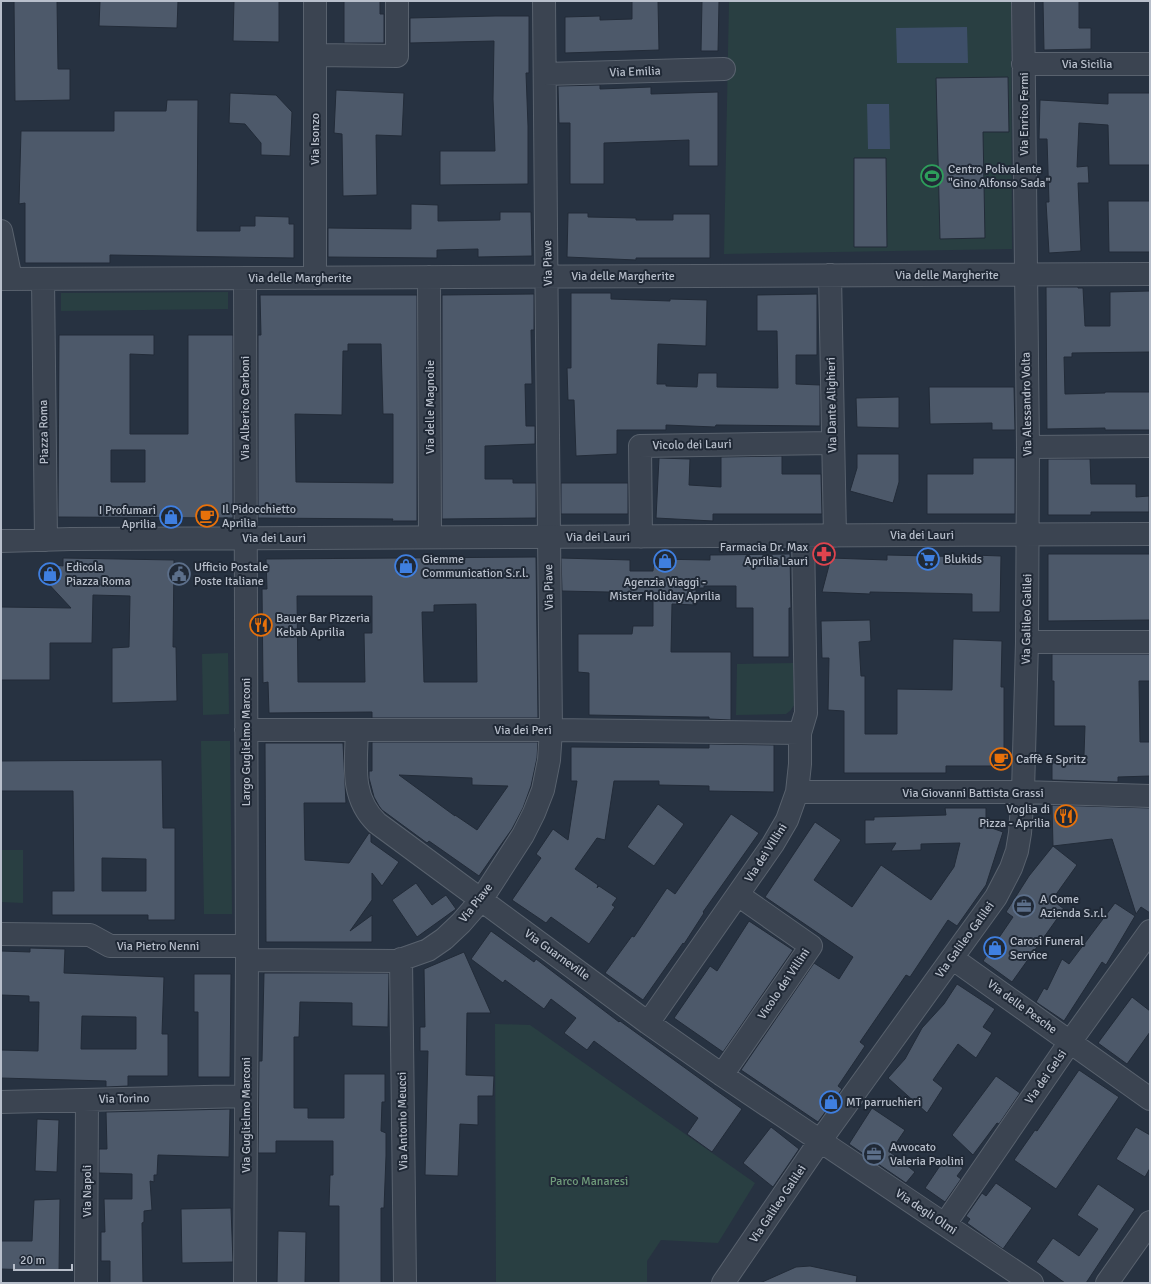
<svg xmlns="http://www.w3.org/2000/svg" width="1151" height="1284" font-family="Signika,sans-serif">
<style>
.green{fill:#293f42}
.water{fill:#3e4f69}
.building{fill:#4d596a;stroke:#222b38;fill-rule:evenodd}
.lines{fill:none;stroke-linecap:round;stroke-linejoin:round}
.minor-casing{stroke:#59626e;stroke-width:24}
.minor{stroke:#3b4451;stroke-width:22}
.labels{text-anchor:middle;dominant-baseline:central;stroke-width:4;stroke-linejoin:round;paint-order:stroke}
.street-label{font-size:12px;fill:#b8bfcb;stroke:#202936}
.poi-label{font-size:12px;fill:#b8bfcb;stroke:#202936;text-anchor:start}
.park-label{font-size:12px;fill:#709b7b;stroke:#202936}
</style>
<rect width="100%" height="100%" fill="#273241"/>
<path class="green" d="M729,1H1011L1012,249L724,254Z
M228,292V309L61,311V293Z
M228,653L229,714L203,715L202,654Z
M793,663L794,705L791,710L786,714L736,715L737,664Z
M201,741H230L232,914H204Z
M1,850H23V903L1,902Z
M495,1024L530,1025L755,1183L718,1243L661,1240L647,1261V1283H496Z"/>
<path class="water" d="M967,27L968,63H897L896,28Z
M867,104H889L890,149H868Z"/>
<path class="building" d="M14,1H57L58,69H70V100L15,101Z
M100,1H178L177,28L99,26Z
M234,1H279V42L233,41Z
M344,1H380V14H384V43H344Z
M632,1H658L659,50L565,53V17L600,16V20L632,19Z
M702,1H719L718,51H701Z
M1043,1H1079V28H1091V49L1044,50Z
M495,16H529V73H526L528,126V184L440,185V151H495L493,99L494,41L410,43V18Z
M1008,77L1009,132H983L985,238L940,239L936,78Z
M600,85V89L651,87V94L718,92V166H689V140L604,143V184H570V123H559L558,86Z
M336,90L404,93L402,136L376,135L377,195L343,196L342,134L334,133Z
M230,93L276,95L292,112L290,156L261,155V143L245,124L229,123Z
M1108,93H1150V165H1109L1108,125L1079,123L1077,167L1088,166L1089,183H1078L1081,251L1049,253L1046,202H1049L1047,139H1039L1040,100L1108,104Z
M167,100H198L197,231H240V226H255V216L289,217V224H294V258L110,255V263H25V203L19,204L21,131H114V111H166Z
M854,158H886L887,247H854Z
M1108,201H1150V252H1109Z
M411,204L438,205V221L500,220V212H531L532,256L478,257V249L437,250V258L328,257V228L411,229Z
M568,213H588V217L636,218V220H673V214H710V258H636V260L567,257Z
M1046,287H1078V288H1083L1085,326H1110V292L1150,291V352L1072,353V357H1064L1065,394L1105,393V392H1150V430H1105V428L1047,429Z
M571,293H611V299L670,301V299L707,300L706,346L658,344L657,384H666V386L697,387L698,373H717V387L778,388L777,331H757V295L817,294V355H796V384L820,385V426L716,425L715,427L666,425V430H617V454L576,456L574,400H568L567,368H571Z
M534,294V330H531L532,384H525L526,426H535V444L485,446V479H513V483H536V518L442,519V295Z
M260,295H417V521H392L393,519L258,518V335H261ZM348,344H381L383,414H393V483L296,482L295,414L342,415L343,351H348Z
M59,335H154V355L130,354V434H188V335H233V518L58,517ZM111,450H145V482H111Z
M929,387H1014L1015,430H992V423L930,424Z
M899,397V428L857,427L856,398Z
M857,454H899V482L893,503L850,491L857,468Z
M782,456V474H821L822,514H713V521L656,518L659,458L690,459L689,485L721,487V457Z
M973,458H1015V514H927V474H973Z
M1048,459H1090L1091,484H1136V497L1149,496V512H1091V515H1048Z
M561,483H628V514H561Z
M790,554L791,608H789V657H753V608H736V586H704V588H696V605L672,604L671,652H731V720L709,719V717H698L589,715V673L578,672V634H632L633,626H653V593L562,591L561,558L630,560V571H653L654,559L710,560V555Z
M1048,554H1150V620L1048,621Z
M887,555L973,557V555L1001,556L1000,612H972V594L870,592V594L822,592L831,558L887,560Z
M536,557L538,718H372V712L269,713L268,682L263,683L262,589H267L266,559ZM297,596H372V633H364L365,682H298ZM476,604L477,682H424L422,612H434V605Z
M63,558L174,560L173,647H176L177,701L112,703V648L129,647L130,596L93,595L92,643H50V680H1V607L71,608L44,579L43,570L48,564L63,566Z
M870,620L871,641L859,642L861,676H865V734H897V689L952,690L953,639L1002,641L1001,687H1004V766H946V773H844V711L828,710L829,658H822L821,621Z
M1052,654H1150V681H1139L1140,742H1150V776L1118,777V782L1052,780V756L1084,755L1085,726H1054V681H1052Z
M372,742H538L537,758L531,786L523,808L512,829L479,876L429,841L427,843L382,810L379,806L374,797L369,778V771H372ZM399,775L472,778V785L508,786L477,830L455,815V816Z
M265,743H343L346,803H304L305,860L349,863L369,833L371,834V842L399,862L382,886L372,873V900L350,931L372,915V942H266Z
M709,744L774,745V792L709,791V786L659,785V781H614L605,840L597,838L575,869L598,885L597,888L599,886L617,898L612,905L615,907L589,944L551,917L546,923L512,900L541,858L536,854L553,829L568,840L577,781H571V747L709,748Z
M162,760L163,828H175V920H148V915H52V891H74L73,791H1V761ZM102,858L146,859V891H102Z
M658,804L684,824L654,866L627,847Z
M1052,805L1150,808V913L1141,907L1136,914L1112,839L1053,846Z
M945,808H986V826L1003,832L986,885L957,926L948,920L910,977L906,975L860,1042L865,1046L838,1086L842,1089L818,1122L741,1070L814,963L839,979L853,957L765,897L815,822L841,840L814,880L852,907L881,865L931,900L954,867L960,843L921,844V850L891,851L896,843L865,844V820H874V817L946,815Z
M731,814L759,833L703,912L704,913L684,944L683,943L643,1000L605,973L632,936L634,937L667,888L675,894Z
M1053,846L1077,865L1052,900L1064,909L1012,982L983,961L1013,917L1006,912L1029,876Z
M416,883L432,905L446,895L456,909L417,937L392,900Z
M1115,903L1135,916L1106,965L1102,962L1064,1021L1036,1002L1044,988L1047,990L1062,959L1069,964Z
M749,921L793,950L723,1052L674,1018L710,966L717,971Z
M491,931L534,962L536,959L619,1022L620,1021L742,1109L712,1152L687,1134L698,1118L594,1041L587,1050L564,1033L576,1018L551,999L544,1009L505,980L503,983L471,959Z
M30,948L65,949L64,973L164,977L162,1034H168V1076H128V1086L106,1087V1081L1,1078V1050L38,1051L39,1002H29V996L1,995V951L30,952ZM82,1016L136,1017V1049H81Z
M464,952L491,1013H467L466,1075L494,1076L493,1096H478V1125L460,1124L458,1176L425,1175L428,1051H420V1027H425L424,969Z
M264,973H389L388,1027L352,1026V1003L300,1002L299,1037H294V1108H308V1118H344V1074H385V1102H382L381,1131L386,1133V1156L384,1208H381V1283H339V1206H329L330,1175H333V1141H276V1153H258L259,1061H262Z
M194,974H231L230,1077H198V1012H194Z
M957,984L995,1009L983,1027L992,1033L976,1058L958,1044L933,1080L943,1088L927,1113L888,1078L905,1059L922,1028L944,1004Z
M1132,997L1150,1011V1032L1127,1064L1098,1043Z
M1079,1070L1119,1097L1056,1189L1014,1160L1035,1130L1037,1131Z
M996,1076L1020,1093L999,1124L997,1123L973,1155L952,1135Z
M872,1108L905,1130L890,1152L915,1172L906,1183L849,1144Z
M230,1109L229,1157L158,1155L157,1175H154V1182L150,1181L152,1210L144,1211V1222L142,1223L143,1283H110V1261H101V1232H105L104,1199H132V1174L99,1173V1149H107L106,1112Z
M37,1119L59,1120L57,1172L35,1171Z
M771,1127L799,1149L773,1187L743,1163Z
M1136,1127L1150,1135V1168L1145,1177L1116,1159Z
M946,1157L963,1168L957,1176L961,1179L945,1202L925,1188Z
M996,1183L1032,1208L1003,1249L967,1223L970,1219L966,1216L982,1193L986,1196Z
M1098,1184L1135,1209L1086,1283H1065L1036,1262L1053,1238L1079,1256L1098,1229L1077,1215Z
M60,1199L59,1271L1,1269V1241H32L34,1200Z
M231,1208L233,1262L182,1263L181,1209Z
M278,1231L306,1232L305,1283H277Z
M810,1266L857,1276L856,1283H760L796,1267Z"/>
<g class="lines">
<g class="minor-casing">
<path id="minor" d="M315,55L397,56V1
M1023,64H1150
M545,74L724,69
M1,231L11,279
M830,275L835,536
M429,277L430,537
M245,278L247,960L245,1283
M315,278V1
M1,279L1150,274
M43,279L46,540
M1028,447L1150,446
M641,537L640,446L833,443
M1,541L71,539L1150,534
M1027,642H1150
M246,730H551L800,733
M357,730C356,764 350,797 377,823L648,1023L722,1075L1032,1283
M797,792H1023L1150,796
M1,934L90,935L110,946H246
M952,958L1150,1099
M401,959L405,1283
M247,960L397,961L428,950L444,939L461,923L481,900L523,835L534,813L543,790L549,760L551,730C547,487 547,244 544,1
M648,1023L773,844L787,820L797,792L800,764V733L806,713L803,536
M722,1075L811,946L738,895
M1,1102L246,1096
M945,1224L1070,1042L1150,931
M86,1283L87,1100
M723,1283L820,1141L996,897L1011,868L1017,851L1020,833L1023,792L1027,642L1028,447L1023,1
M1107,1283L1150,1222"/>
</g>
<use href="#minor" class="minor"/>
</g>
<defs>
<g id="stadium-ring" transform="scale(1.15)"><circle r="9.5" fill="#202936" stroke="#2e9e5b" stroke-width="1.5"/><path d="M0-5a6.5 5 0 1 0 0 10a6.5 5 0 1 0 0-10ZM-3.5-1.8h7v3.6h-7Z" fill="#2e9e5b"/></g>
<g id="cafe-ring" transform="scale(1.15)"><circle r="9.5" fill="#202936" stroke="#e8710a" stroke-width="1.5"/><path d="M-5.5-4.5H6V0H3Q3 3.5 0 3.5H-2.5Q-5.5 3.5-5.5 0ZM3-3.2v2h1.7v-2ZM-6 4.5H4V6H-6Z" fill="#e8710a"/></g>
<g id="shop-ring" transform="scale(1.15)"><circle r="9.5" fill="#202936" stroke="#3f7fe0" stroke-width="1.5"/><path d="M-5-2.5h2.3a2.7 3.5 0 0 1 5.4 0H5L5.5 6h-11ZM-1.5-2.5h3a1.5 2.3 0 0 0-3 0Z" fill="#3f7fe0"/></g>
<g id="pharmacy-ring" transform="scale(1.15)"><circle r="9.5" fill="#202936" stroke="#e0444e" stroke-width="1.5"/><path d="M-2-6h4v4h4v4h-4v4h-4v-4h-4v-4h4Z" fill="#e0444e"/></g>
<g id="supermarket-ring" transform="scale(1.15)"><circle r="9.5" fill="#202936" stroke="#3f7fe0" stroke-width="1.5"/><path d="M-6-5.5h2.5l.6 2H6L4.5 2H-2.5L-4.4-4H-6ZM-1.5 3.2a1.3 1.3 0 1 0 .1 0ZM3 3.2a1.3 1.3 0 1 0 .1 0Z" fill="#3f7fe0"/></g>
<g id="civic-ring" transform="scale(1.15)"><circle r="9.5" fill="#202936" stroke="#5c6f8a" stroke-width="1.5"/><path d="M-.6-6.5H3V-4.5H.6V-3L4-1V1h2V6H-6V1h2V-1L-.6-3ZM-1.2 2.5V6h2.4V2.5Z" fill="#5c6f8a"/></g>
<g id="restaurant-ring" transform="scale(1.15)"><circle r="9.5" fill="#202936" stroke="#e8710a" stroke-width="1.5"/><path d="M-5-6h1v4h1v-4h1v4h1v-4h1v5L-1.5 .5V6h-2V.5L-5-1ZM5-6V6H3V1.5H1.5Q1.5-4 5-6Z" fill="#e8710a"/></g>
<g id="office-ring" transform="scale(1.15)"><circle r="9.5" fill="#202936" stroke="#5c6f8a" stroke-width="1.5"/><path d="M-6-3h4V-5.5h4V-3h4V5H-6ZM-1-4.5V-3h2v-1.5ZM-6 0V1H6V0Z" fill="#5c6f8a"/></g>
</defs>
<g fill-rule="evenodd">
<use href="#stadium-ring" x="932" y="176"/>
<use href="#cafe-ring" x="207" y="516"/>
<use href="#shop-ring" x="171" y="517"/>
<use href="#pharmacy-ring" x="824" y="554"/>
<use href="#supermarket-ring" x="928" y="559"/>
<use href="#shop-ring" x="665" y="561"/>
<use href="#shop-ring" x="406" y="566"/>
<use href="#shop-ring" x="50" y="574"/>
<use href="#civic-ring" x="179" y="574"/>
<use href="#restaurant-ring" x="261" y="625"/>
<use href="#cafe-ring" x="1001" y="759"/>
<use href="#restaurant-ring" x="1066" y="816"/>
<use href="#office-ring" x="1024" y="906"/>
<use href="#shop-ring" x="995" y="948"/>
<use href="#shop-ring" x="831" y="1102"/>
<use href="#office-ring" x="874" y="1154"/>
</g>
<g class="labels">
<g class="street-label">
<text x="1087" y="64">Via Sicilia</text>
<text transform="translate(635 72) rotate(-2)">Via Emilia</text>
<text transform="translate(1024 114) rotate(-90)">Via Enrico Fermi</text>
<text transform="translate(315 139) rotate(-90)">Via Isonzo</text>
<text transform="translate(548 263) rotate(-91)">Via Piave</text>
<text x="947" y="275">Via delle Margherite</text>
<text x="623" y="276">Via delle Margherite</text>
<text x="300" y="278">Via delle Margherite</text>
<text transform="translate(1027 404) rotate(-91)">Via Alessandro Volta</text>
<text transform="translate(832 405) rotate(-91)">Via Dante Alighieri</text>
<text transform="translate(430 407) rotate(-90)">Via delle Magnolie</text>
<text transform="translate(245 408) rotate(-90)">Via Alberico Carboni</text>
<text transform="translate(44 432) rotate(-91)">Piazza Roma</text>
<text transform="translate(692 445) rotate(-1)">Vicolo dei Lauri</text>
<text x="922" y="535">Via dei Lauri</text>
<text x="598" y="537">Via dei Lauri</text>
<text x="274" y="538">Via dei Lauri</text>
<text transform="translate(549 587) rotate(-91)">Via Piave</text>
<text transform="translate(1027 619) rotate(-89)">Via Galileo Galilei</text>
<text x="523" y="730">Via dei Peri</text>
<text transform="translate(246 742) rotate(-90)">Largo Guglielmo Marconi</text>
<text x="973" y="793">Via Giovanni Battista Grassi</text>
<text transform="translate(766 853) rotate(-57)">Via dei Villini</text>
<text transform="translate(476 903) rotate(-52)">Via Piave</text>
<text transform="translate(965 940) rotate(-54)">Via Galileo Galilei</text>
<text x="158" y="946">Via Pietro Nenni</text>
<text transform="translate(557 955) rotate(36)">Via Guarneville</text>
<text transform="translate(784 984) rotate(-56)">Vicolo dei Villini</text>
<text transform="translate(1022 1007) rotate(36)">Via delle Pesche</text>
<text transform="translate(1046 1077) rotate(-55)">Via dei Gelsi</text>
<text transform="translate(124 1099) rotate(-1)">Via Torino</text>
<text transform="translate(246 1115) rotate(-90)">Via Guglielmo Marconi</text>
<text transform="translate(403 1121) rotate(-91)">Via Antonio Meucci</text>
<text transform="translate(87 1191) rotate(-90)">Via Napoli</text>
<text transform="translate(778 1204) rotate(-56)">Via Galileo Galilei</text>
<text transform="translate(926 1212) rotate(34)">Via degli Olmi</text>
</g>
<g class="poi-label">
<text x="948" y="169">Centro Polivalente<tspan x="948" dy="14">"Gino Alfonso Sada"</tspan></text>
<text x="222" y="509">Il Pidocchietto<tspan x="222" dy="14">Aprilia</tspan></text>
<text x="156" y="510" text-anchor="end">I Profumari<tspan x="156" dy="14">Aprilia</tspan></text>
<text x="808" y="547" text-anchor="end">Farmacia Dr. Max<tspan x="808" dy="14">Aprilia Lauri</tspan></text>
<text x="422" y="559">Giemme<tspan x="422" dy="14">Communication S.r.l.</tspan></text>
<text x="944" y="559">Blukids</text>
<text x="66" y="567">Edicola<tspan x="66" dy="14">Piazza Roma</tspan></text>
<text x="194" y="567">Ufficio Postale<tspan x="194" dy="14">Poste Italiane</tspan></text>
<text x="665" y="582" text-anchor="middle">Agenzia Viaggi -<tspan x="665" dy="14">Mister Holiday Aprilia</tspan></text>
<text x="276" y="618">Bauer Bar Pizzeria<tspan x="276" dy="14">Kebab Aprilia</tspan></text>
<text x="1016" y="759">Caffè &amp; Spritz</text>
<text x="1050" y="809" text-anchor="end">Voglia di<tspan x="1050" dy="14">Pizza - Aprilia</tspan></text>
<text x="1040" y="899">A Come<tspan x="1040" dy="14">Azienda S.r.l.</tspan></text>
<text x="1010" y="941">Carosi Funeral<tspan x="1010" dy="14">Service</tspan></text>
<text x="846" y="1102">MT parruchieri</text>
<text x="890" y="1147">Avvocato<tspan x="890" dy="14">Valeria Paolini</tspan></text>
</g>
<g class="park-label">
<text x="589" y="1181">Parco Manaresi</text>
</g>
</g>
<rect width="1151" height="1284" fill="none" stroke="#b8bfcb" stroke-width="4"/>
<path d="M14 1264v6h58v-6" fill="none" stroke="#b8bfcb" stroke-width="2"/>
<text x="20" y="1264" font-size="12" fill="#b8bfcb" stroke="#202936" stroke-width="3" paint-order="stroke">20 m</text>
</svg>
